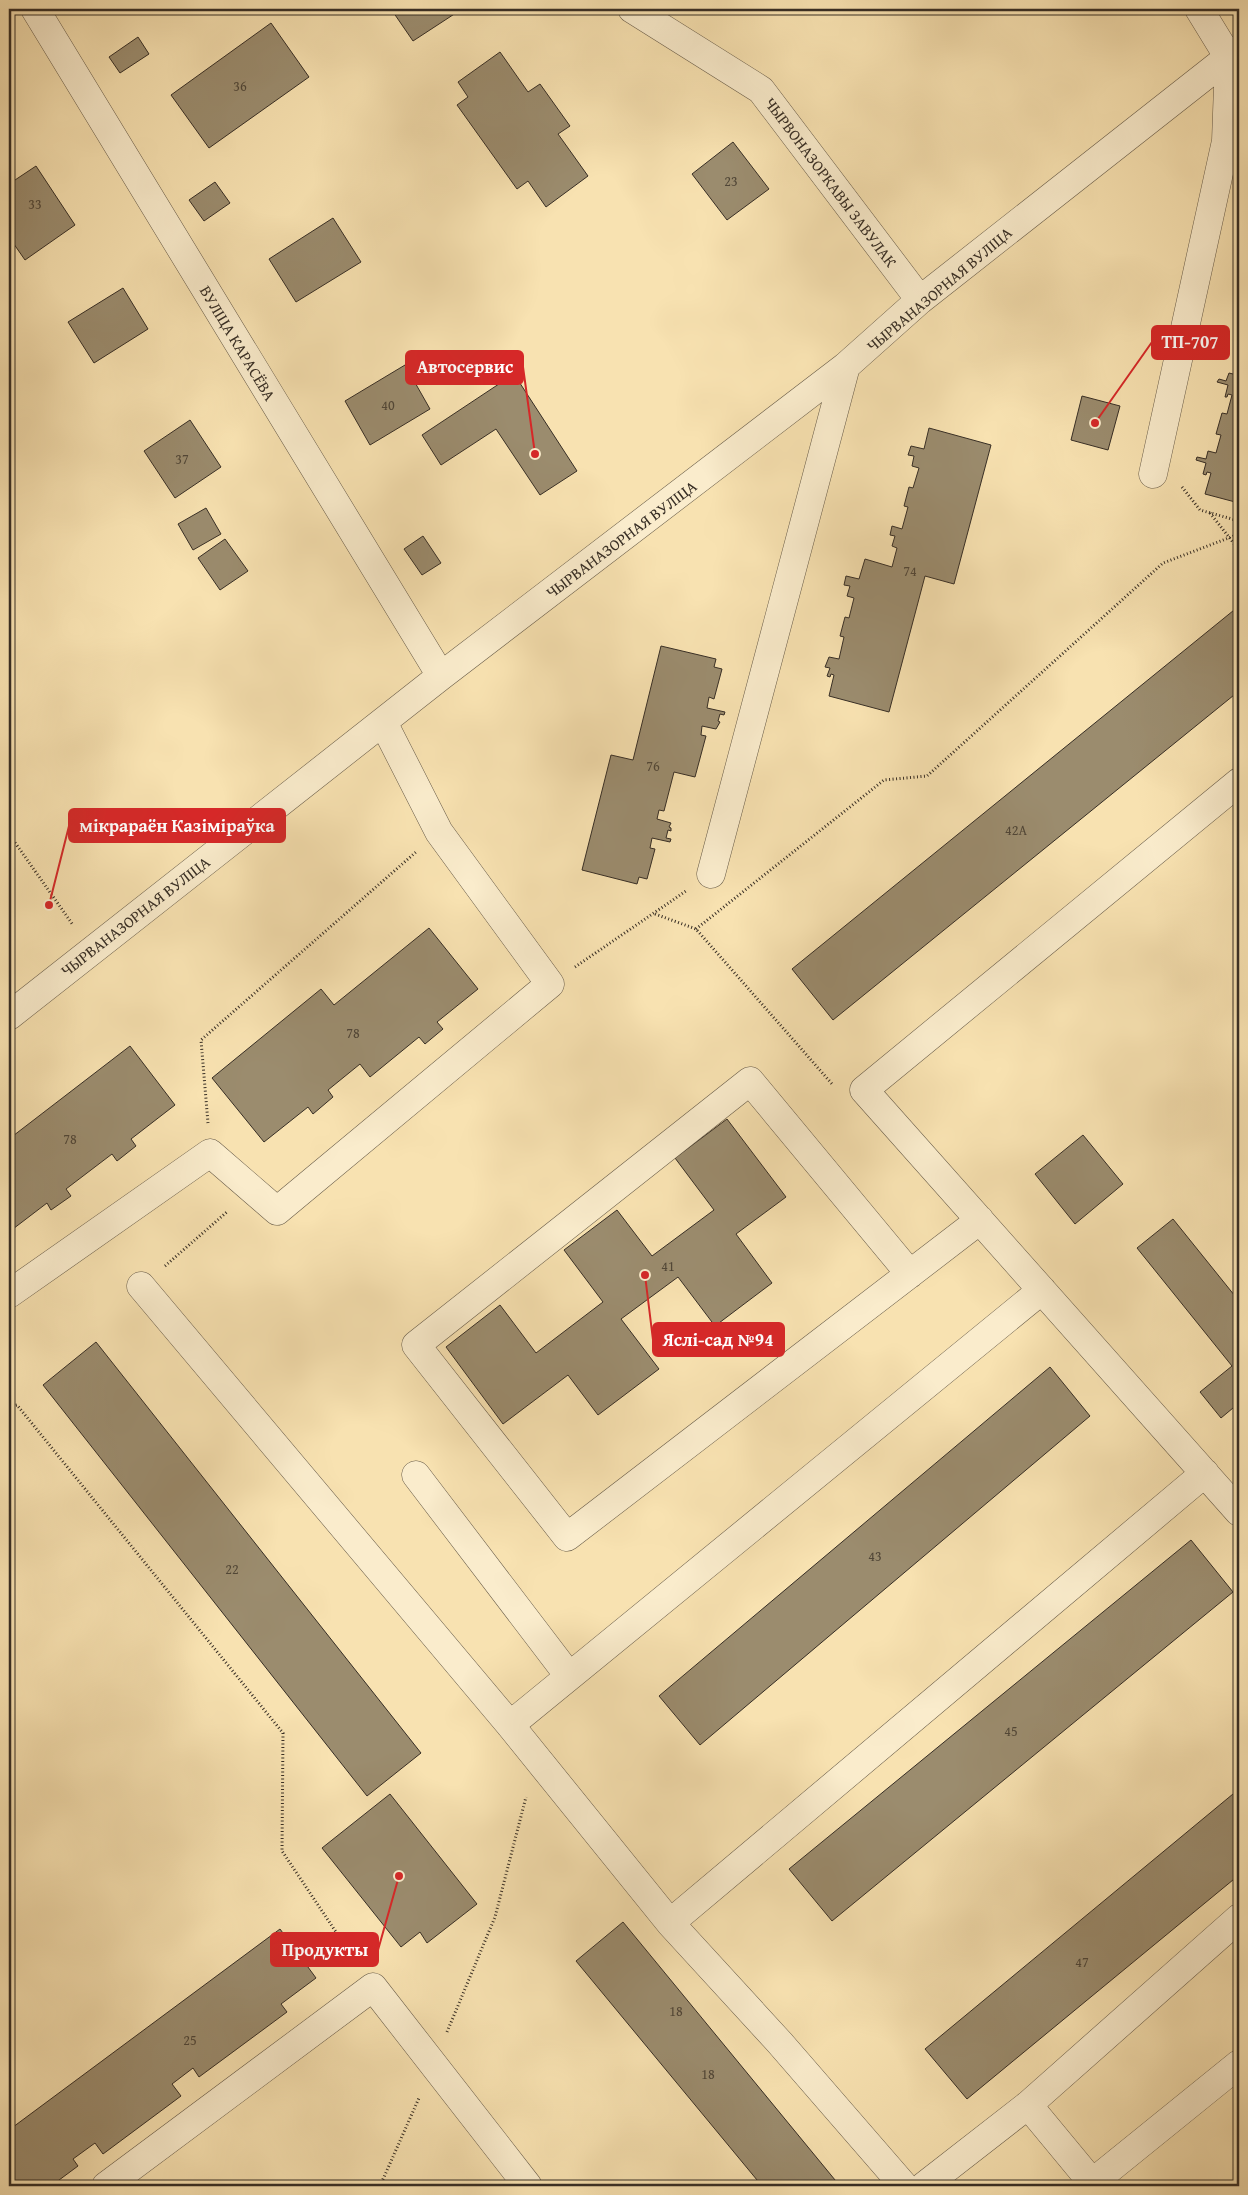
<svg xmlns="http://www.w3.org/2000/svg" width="1248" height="2195" font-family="'Gentium Book Plus',serif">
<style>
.building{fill:#9b8c6e;stroke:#372e25}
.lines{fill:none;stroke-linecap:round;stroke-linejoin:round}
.minor-casing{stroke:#675b48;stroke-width:29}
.path{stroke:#372e25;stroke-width:3;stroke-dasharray:1 2.5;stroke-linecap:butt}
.minor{stroke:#faeccc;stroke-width:28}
.labels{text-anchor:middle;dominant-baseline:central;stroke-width:4;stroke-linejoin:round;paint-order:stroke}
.number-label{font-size:14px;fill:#504637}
.street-label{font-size:16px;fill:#372e25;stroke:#faeccc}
.leader{fill:none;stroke:#d62828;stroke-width:2}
.callout-dot{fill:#d62828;stroke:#faeccc;stroke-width:2}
.callout{fill:#d62828;stroke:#d62828;stroke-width:2}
.callout-label{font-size:18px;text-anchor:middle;font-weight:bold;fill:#fff}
</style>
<rect width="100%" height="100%" fill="#f8e2b1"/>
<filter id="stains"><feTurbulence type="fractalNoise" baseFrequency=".004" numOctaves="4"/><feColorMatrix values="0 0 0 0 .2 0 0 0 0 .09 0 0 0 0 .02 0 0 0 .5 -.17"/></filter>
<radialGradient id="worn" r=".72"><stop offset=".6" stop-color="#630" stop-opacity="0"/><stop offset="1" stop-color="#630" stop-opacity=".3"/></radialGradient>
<path class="building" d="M391,9H462L413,41Z
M271,23L309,77L209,148L171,95Z
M138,37L149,54L120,73L109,57Z
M500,52L528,92L540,84L570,126L558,134L588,176L546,207L528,181L517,189L457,105L468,97L458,82Z
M733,142L769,189L727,220L692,174Z
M36,166L75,225L25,260L9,237V184Z
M215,182L230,203L204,221L189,200Z
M333,218L361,262L296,302L269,259Z
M123,288L148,329L94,363L68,322Z
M405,365L430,409L370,445L345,401Z
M1239,367V503L1205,494L1211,473L1207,472L1206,475L1203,474L1206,463L1196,460L1197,457L1206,459L1208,451L1216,453L1221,435L1216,434L1222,413L1227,414L1232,395L1228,394L1227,397H1225L1228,385L1217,382L1219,379L1226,381L1229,373L1237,375Z
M514,374L577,471L540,495L496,429L441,465L422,435Z
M1082,396L1120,406L1108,450L1071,440Z
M190,420L221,467L175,498L144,451Z
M929,428L991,445L954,584L925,576L889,712L829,696L834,675L831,674L830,677L827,676L830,668L825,667L829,657L839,659L844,637L840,636L845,617L849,618L854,598L847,596L850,586L844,585L846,576L859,579L865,559L892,567L897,548L892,546L895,536L890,535L892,526L902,529L908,507L904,506L909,487L913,488L919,468L912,466L914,456L908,455L911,446L924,449Z
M206,508L221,534L193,550L178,524Z
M423,536L441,563L422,575L404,549Z
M225,539L248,571L220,590L198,558Z
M1239,606V691L833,1020L792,969Z
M661,646L716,659L714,667L722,669L714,699L709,697L707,708L725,712L724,715L720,714L718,721L720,722L716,729L702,726L701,735L706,736L695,777L674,772L664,811L659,810L657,819L671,823L669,827L671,828V831L668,830L666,838L671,839L670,842L652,838L650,848L655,849L647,879L639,877L637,884L582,870L611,755L633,760Z
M429,928L478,989L437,1022L443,1029L425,1044L419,1037L370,1077L360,1064L328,1090L333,1097L313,1114L308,1107L264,1142L212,1078L321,989L334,1005Z
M130,1046L175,1105L131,1139L136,1146L117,1161L112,1154L66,1189L71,1196L51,1210L47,1203L9,1232V1139Z
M727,1119L786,1197L736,1234L772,1283L715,1326L678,1277L621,1319L659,1369L598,1415L568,1375L503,1424L446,1347L500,1305L536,1353L603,1302L564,1250L617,1210L652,1256L714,1210L675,1158Z
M1083,1135L1123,1184L1075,1224L1035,1174Z
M1173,1219L1239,1301V1403L1221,1418L1200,1392L1232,1366L1137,1248Z
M96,1342L421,1753L367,1796L43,1385Z
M1050,1367L1090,1416L700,1745L659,1696Z
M1191,1540L1233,1592L832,1921L789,1869Z
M1239,1789V1875L967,2099L925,2049Z
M390,1794L477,1904L427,1943L420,1932L401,1947L322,1848Z
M623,1922L840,2186H762L576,1961Z
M280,1929L316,1978L281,2004L287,2012L199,2077L193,2068L172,2084L181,2096L103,2154L95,2143L73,2159L78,2166L51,2186H9V2130Z"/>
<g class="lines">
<g class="minor-casing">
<path id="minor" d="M35,9L441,676
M632,9L761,90L920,300
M1153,474L1226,141L1229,58L1199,9
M1239,782L864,1090L1239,1512
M711,874L846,366
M9,1016L441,676L846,366L920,300L1239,49
M910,1274L750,1081L416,1345L567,1537L980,1220
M141,1286L510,1725L670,1923L780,2043L904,2186
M9,1294L210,1153L277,1211L550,984L439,832L383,722
M416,1475L569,1676
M510,1725L1042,1290
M670,1923L1205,1473
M1092,2183L1239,2064
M106,2186L373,1987L528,2186
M924,2186L1028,2105
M1095,2186L1028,2105L1239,1918"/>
</g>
<path class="path" d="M1182,487L1200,510L1239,521
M1210,513L1239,550
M9,834L73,925
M655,914L696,929L833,1085
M696,929L884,780L927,776L1163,563L1239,534
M575,967L686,891
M208,1123L201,1040L416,852
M165,1266L228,1211
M9,1407L17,1405L283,1733L282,1851L356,1962
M447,2032L495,1917L526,1797
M380,2186L419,2098"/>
<use href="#minor" class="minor"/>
</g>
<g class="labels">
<g class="number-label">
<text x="240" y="86">36</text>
<text x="731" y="181">23</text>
<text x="35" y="204">33</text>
<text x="388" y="405">40</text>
<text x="182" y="459">37</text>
<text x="910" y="571">74</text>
<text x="653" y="766">76</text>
<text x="1016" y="830">42А</text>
<text x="353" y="1033">78</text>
<text x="70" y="1139">78</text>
<text x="668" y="1266">41</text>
<text x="875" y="1556">43</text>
<text x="232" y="1569">22</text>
<text x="1011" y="1731">45</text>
<text x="1082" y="1962">47</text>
<text x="676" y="2011">18</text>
<text x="190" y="2040">25</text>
<text x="708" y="2074">18</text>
</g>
<g class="street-label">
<text transform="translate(831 182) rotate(53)">ЧЫРВОНАЗОРКАВЫ ЗАВУЛАК</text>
<text transform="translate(939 289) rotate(-40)">ЧЫРВАНАЗОРНАЯ ВУЛІЦА</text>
<text transform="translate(238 343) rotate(59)">ВУЛІЦА КАРАСЁВА</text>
<text transform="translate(621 539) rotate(-37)">ЧЫРВАНАЗОРНАЯ ВУЛІЦА</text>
<text transform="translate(135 916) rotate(-38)">ЧЫРВАНАЗОРНАЯ ВУЛІЦА</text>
</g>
</g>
<path class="leader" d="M1095 423L1152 342M535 454L523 367M49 905L69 826M645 1275L653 1340M399 1876L378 1950"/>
<g class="callout-dot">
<circle cx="1095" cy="423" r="5"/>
<circle cx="535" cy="454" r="5"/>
<circle cx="49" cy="905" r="5"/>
<circle cx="645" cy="1275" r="5"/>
<circle cx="399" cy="1876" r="5"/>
</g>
<g class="callout">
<rect x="1152" y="326" width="77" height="33" rx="5"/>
<rect x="406" y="351" width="117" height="33" rx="5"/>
<rect x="69" y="809" width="216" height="33" rx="5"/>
<rect x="653" y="1323" width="131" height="33" rx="5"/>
<rect x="271" y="1933" width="107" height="33" rx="5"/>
</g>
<g class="callout-label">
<text x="1190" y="348">ТП-707</text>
<text x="465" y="373">Автосервис</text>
<text x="177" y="832">мікрараён Казіміраўка</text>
<text x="718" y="1346">Яслі-сад №94</text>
<text x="325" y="1956">Продукты</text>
</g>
<rect width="1248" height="2195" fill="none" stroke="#f8e2b1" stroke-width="30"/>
<rect x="10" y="10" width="1228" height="2175" fill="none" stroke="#372e25" stroke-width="2.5"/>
<rect x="15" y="15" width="1218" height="2165" fill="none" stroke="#372e25"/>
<rect width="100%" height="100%" filter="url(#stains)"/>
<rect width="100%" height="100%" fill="url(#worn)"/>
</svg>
